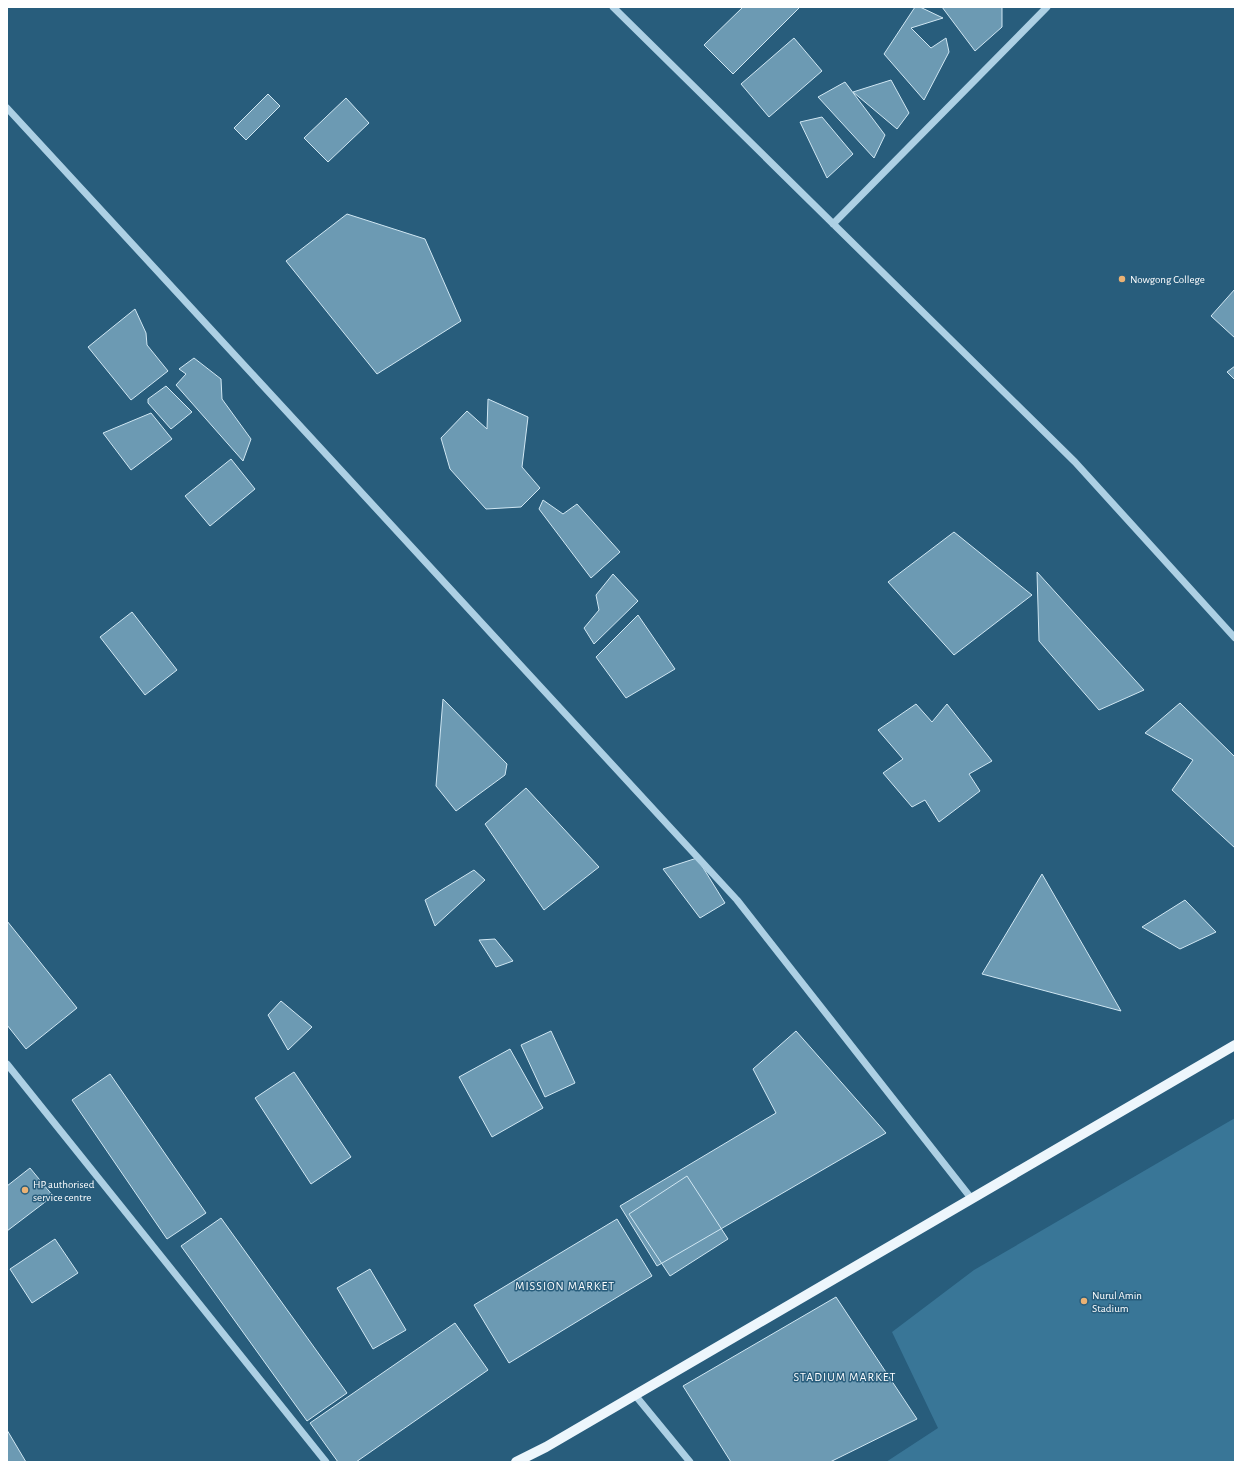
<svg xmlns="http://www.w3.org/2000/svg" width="1242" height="1469" font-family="'Alegreya Sans',sans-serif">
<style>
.green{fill:#397697}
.building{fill:#6c9ab3;stroke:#d0e7f3}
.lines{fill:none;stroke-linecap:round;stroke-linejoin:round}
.minor{stroke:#add0e4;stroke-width:7}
.major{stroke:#edf6fc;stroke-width:10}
.poi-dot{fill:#ebb274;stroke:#285d7c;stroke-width:1.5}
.labels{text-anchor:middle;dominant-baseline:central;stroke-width:3;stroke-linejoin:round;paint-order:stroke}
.poi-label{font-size:11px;fill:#fff;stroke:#285d7c;text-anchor:start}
.neighbourhood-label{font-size:12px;letter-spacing:1px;fill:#fff;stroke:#285d7c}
</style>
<rect width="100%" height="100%" fill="#285d7c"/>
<path class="green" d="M1235,1118V1462H886L938,1428L892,1332L974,1270Z"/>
<path class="building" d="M743,7H800L733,74L704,45Z
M915,7H920L943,18L911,28L931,48L946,38L949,52L924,100L884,54Z
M942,7H1002V27L975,51Z
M794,38L822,71L769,117L741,84Z
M891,80L909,113L897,129L853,92Z
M845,82L885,135L874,158L818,97Z
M268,94L280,106L246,140L234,128Z
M346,98L369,123L328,162L304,138Z
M822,117L853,154L827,178L800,122Z
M347,214L425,239L461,321L377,374L286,261Z
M1235,289V338L1211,316Z
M135,309L146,333L147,345L168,371L131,400L88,347Z
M194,358L221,379L222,399L251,439L243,461L176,385L186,374L179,369Z
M1235,366V380L1227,372Z
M166,386L192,412L171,429L148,403V399Z
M488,399L528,417L522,467L540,488L521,507L486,509L450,469L441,438L467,411L487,429Z
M151,413L172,439L131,470L103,433Z
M231,459L255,489L210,526L185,496Z
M543,500L563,514L577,504L620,552L591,578L539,509Z
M954,532L1032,595L954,655L888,582Z
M1037,572L1144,690L1099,710L1039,641Z
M613,574L638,601L594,644L584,628L599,610L596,595Z
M132,612L177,670L145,695L100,637Z
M638,615L675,669L626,698L596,657Z
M443,699L507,764L505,775L456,811L436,786Z
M1180,703L1235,757V848L1172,790L1193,760L1145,733Z
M916,704L932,722L947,704L992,761L969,774L980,791L939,822L925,800L912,807L883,773L903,759L878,730Z
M526,788L599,867L544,910L485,824Z
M697,858L725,903L700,918L663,869Z
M474,870L485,880L435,926L425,900Z
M1042,874L1121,1011L982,974Z
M1185,900L1216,932L1180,949L1142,927Z
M7,921L77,1008L26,1049L7,1025Z
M495,939L513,961L496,967L479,940Z
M281,1001L312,1027L288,1050L268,1015Z
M551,1031L575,1083L545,1097L521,1045Z
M796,1031L886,1133L657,1266L620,1206L776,1113L753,1069Z
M510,1049L543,1108L492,1137L459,1077Z
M294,1072L351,1157L311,1184L255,1098Z
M110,1074L206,1213L167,1239L72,1100Z
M30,1168L53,1196L7,1231V1186Z
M687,1176L728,1239L670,1276L629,1214Z
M221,1218L347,1393L307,1421L181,1246Z
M617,1219L652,1276L509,1363L474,1305Z
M55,1239L78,1273L32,1303L10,1269Z
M370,1269L406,1330L373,1349L337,1288Z
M836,1297L917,1419L830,1462H731L683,1386Z
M455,1323L488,1370L356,1462H338L310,1423Z
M7,1430L26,1462H7Z"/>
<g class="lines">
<path class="minor" d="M613,7L1075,462L1235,638
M7,108L737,900L971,1198
M833,224L1047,7
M7,1064L326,1462
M635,1395L690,1462"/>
<path class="major" d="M516,1462L546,1447L1235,1045"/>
</g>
<g class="poi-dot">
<circle cx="1122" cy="279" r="4"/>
<circle cx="25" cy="1190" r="4"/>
<circle cx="1084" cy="1301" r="4"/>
</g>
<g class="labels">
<g class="poi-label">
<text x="1130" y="279">Nowgong College</text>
<text x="33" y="1184">HP authorised<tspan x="33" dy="13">service centre</tspan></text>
<text x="1092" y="1295">Nurul Amin<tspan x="1092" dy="13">Stadium</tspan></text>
</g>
<g class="neighbourhood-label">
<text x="565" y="1286">MISSION MARKET</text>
<text x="845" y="1377">STADIUM MARKET</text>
</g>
</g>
<rect width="1242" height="1469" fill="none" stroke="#ffffff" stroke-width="16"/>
</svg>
